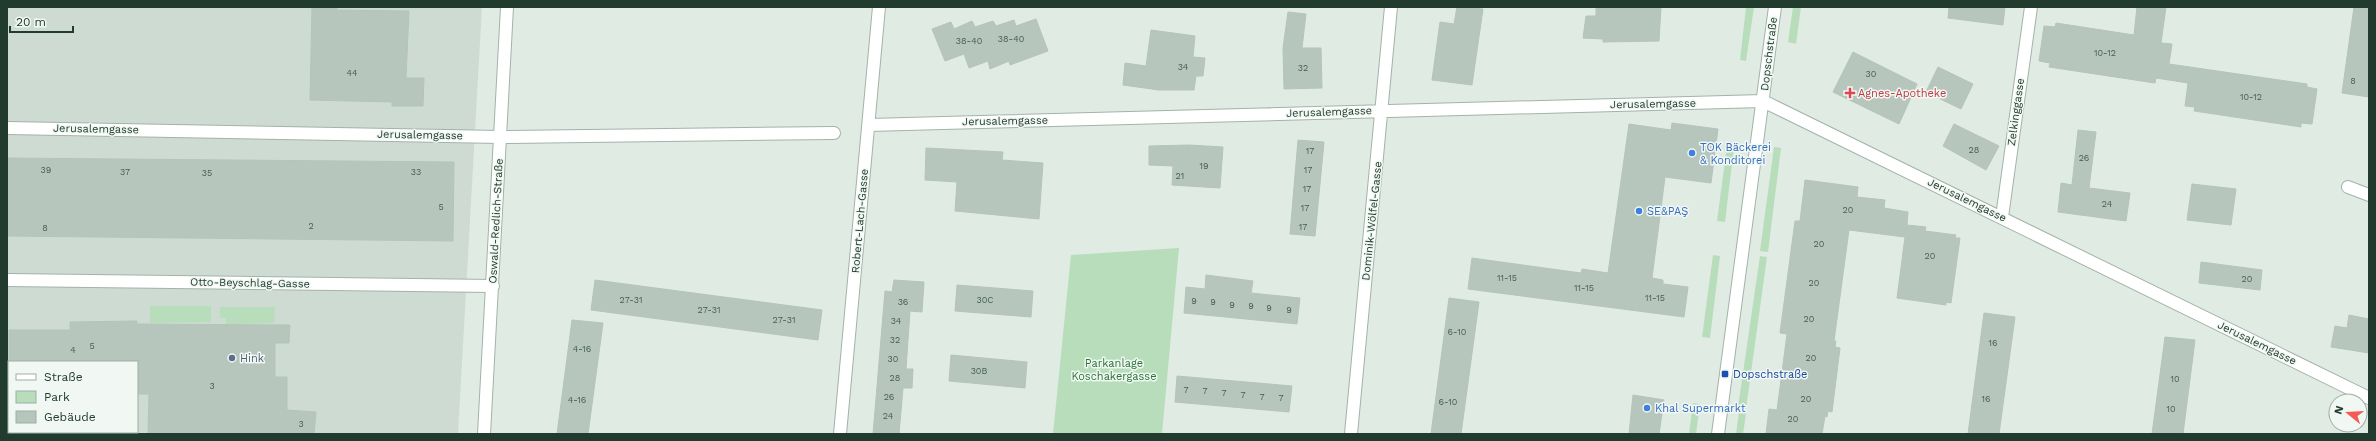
<svg xmlns="http://www.w3.org/2000/svg" width="2376" height="441" font-family="'Work Sans',sans-serif">
<style>
.built{fill:#cedbd3;fill-rule:evenodd}
.green{fill:#b8ddbb}
.building{fill:#b6c6bc;stroke:#b3c5b9}
.lines{fill:none;stroke-linecap:round;stroke-linejoin:round}
.street-casing{stroke:#a3b3aa;stroke-width:14}
.street{stroke:#fff;stroke-width:12}
.health-dot{fill:#e0444e;stroke:#f1f8f3;stroke-width:1.5}
.shop-dot{fill:#3f7fe0;stroke:#f1f8f3;stroke-width:1.5}
.service-dot{fill:#5c6f8a;stroke:#f1f8f3;stroke-width:1.5}
.transit-dot{fill:#1a4fb4;stroke:#f1f8f3;stroke-width:1.5}
.labels{text-anchor:middle;dominant-baseline:central;stroke-width:3;stroke-linejoin:round;paint-order:stroke}
.number-label{font-size:9px;fill:#465e52}
.street-label{font-size:11px;fill:#213c2f;stroke:#f1f8f3}
.health-label{font-size:11px;fill:#be3a42;stroke:#f1f8f3;text-anchor:start}
.shop-label{font-size:11px;fill:#366cbe;stroke:#f1f8f3;text-anchor:start}
.service-label{font-size:11px;fill:#4e5e75;stroke:#f1f8f3;text-anchor:start}
.park-label{font-size:11px;fill:#2a7437;stroke:#f1f8f3}
.transit-label{font-size:11px;fill:#164399;stroke:#f1f8f3;text-anchor:start}
</style>
<rect width="100%" height="100%" fill="#e0ebe4"/>
<path class="built" d="M7,7H482L458,434H7ZM9,362H137V432H9Z"/>
<path class="green" d="M1746,7H1754L1746,61L1740,60Z
M1793,7H1801L1796,44L1788,42Z
M1727,146L1734,147L1725,222L1717,221Z
M1774,147L1781,148L1768,252L1760,251Z
M1179,248L1162,434H1053L1071,255Z
M1713,255L1720,256L1710,338L1702,337Z
M1760,256L1767,257L1746,409L1738,407Z
M150,306H211V322L150,323Z
M220,307H275L274,323L226,324V318H220Z
M1693,403L1700,404L1696,434H1689Z
M1739,411L1746,413L1743,434H1736Z"/>
<path class="building" d="M312,7H337V10L409,11L406,78H424L423,106H392V102L310,100Z
M1457,7L1483,9L1472,85L1432,80L1440,22L1454,24Z
M1596,7H1661L1659,41L1603,42V39L1583,38L1586,16H1596Z
M1949,7H2005L2003,25L1948,18Z
M2137,7H2166L2161,43L2172,44L2169,64L2307,84V87L2317,89L2312,124L2301,123V127L2194,111L2195,107L2185,106L2188,83L2156,78L2155,83L2049,67L2050,63L2039,61L2044,26L2055,27L2056,23L2134,35Z
M2354,7H2369V97L2342,93Z
M1288,12L1306,14L1302,48H1321L1322,88L1284,89L1283,48Z
M1036,19L1048,51L1010,65L1009,61L990,69L988,61L969,68L964,54L945,61L932,29L951,22L954,29L972,21L975,27L993,21L996,26L1014,20L1016,26Z
M1151,30L1195,36L1193,57L1205,58L1203,76H1196L1194,90H1159L1123,85L1125,63L1146,66Z
M1853,52L1917,84L1899,124L1833,92Z
M1938,67L1973,84L1961,109L1926,92Z
M1672,123L1718,129L1711,183L1665,177L1652,278L1663,280V284L1688,287L1684,317L1468,289L1472,258L1581,273L1582,269L1608,273L1629,124L1671,130Z
M1954,124L1999,146L1986,170L1943,146Z
M2078,130L2096,132L2089,188L2130,193L2126,221L2058,212L2061,183L2072,185Z
M1298,140L1324,142L1315,236L1290,234Z
M1189,145L1223,147L1220,188L1172,185L1173,166L1149,165V146Z
M926,148L1003,152L1002,160L1043,163L1039,219L955,211L957,182L925,180Z
M7,158L454,162L453,241L7,236Z
M1805,180L1858,187L1857,197L1885,200L1884,208L1908,212L1907,225L1926,227L1925,231L1956,235L1955,238H1960L1951,303L1946,302V305L1897,298L1905,237L1849,230L1834,341H1836L1835,347L1840,348L1832,412L1828,411L1827,417L1825,416L1822,434H1766L1769,409L1777,410L1787,334L1780,333L1795,221H1800Z
M2192,184L2236,189L2231,225L2187,220Z
M2201,262L2262,270L2260,290L2199,283Z
M1206,275L1253,281L1251,293L1300,298L1297,324L1184,313L1186,287L1205,289Z
M595,280L822,310L818,340L591,310Z
M894,280L924,282L922,312L910,311L906,369H913L912,388H903L899,434H873L885,291L892,292Z
M957,285L1033,291L1031,317L955,311Z
M1449,298L1479,302L1461,434H1431Z
M1984,313L2015,317L1999,434H1968Z
M2349,315L2369,319V353L2331,347L2335,326L2347,328Z
M572,320L603,323L588,434H557Z
M137,321V324L290,325L289,343H275V377H287V410L316,412L314,434H148L149,394H137V362H9V330H70V322Z
M2165,337L2195,340L2183,434H2152Z
M951,355L1027,362L1025,388L949,381Z
M1177,376L1292,386L1289,412L1175,402Z
M1633,395L1664,400L1659,434H1629Z"/>
<g class="lines">
<g class="street-casing">
<path id="street" d="M869,125L1763,101L2369,398
M7,128L500,137L834,133
M2348,187L2369,195
M2002,217L2031,7
M7,280L493,286
M484,434L507,7
M840,434L879,7
M1351,434L1391,7
M1718,434L1775,7"/>
</g>
<use href="#street" class="street"/>
</g>
<path class="health-dot" d="M1848 87h4v4h4v4h-4v4h-4v-4h-4v-4h4z"/>
<g class="shop-dot">
<circle cx="1692" cy="153" r="4"/>
<circle cx="1639" cy="211" r="4"/>
<circle cx="1647" cy="408" r="4"/>
</g>
<circle class="service-dot" cx="232" cy="358" r="4"/>
<rect class="transit-dot" x="1721" y="370" width="8" height="8" rx="2"/>
<g class="labels">
<g class="number-label">
<text x="1011" y="39">38-40</text>
<text x="969" y="41">38-40</text>
<text x="2105" y="53">10-12</text>
<text x="1183" y="67">34</text>
<text x="1303" y="68">32</text>
<text x="352" y="73">44</text>
<text x="1871" y="74">30</text>
<text x="2353" y="81">8</text>
<text x="2251" y="97">10-12</text>
<text x="1974" y="150">28</text>
<text x="1310" y="151">17</text>
<text x="2084" y="158">26</text>
<text x="1204" y="166">19</text>
<text x="46" y="170">39</text>
<text x="1308" y="170">17</text>
<text x="125" y="172">37</text>
<text x="416" y="172">33</text>
<text x="207" y="173">35</text>
<text x="1180" y="176">21</text>
<text x="1307" y="189">17</text>
<text x="2107" y="204">24</text>
<text x="441" y="207">5</text>
<text x="1305" y="208">17</text>
<text x="1848" y="210">20</text>
<text x="311" y="226">2</text>
<text x="1303" y="227">17</text>
<text x="45" y="228">8</text>
<text x="1819" y="244">20</text>
<text x="1930" y="256">20</text>
<text x="1507" y="278">11-15</text>
<text x="2247" y="279">20</text>
<text x="1814" y="283">20</text>
<text x="1584" y="288">11-15</text>
<text x="1655" y="298">11-15</text>
<text x="631" y="300">27-31</text>
<text x="985" y="300">30C</text>
<text x="1194" y="301">9</text>
<text x="903" y="302">36</text>
<text x="1213" y="302">9</text>
<text x="1232" y="305">9</text>
<text x="1251" y="306">9</text>
<text x="1269" y="308">9</text>
<text x="709" y="310">27-31</text>
<text x="1289" y="310">9</text>
<text x="1809" y="319">20</text>
<text x="784" y="320">27-31</text>
<text x="896" y="321">34</text>
<text x="1457" y="332">6-10</text>
<text x="895" y="340">32</text>
<text x="1993" y="343">16</text>
<text x="92" y="346">5</text>
<text x="582" y="349">4-16</text>
<text x="73" y="350">4</text>
<text x="1811" y="358">20</text>
<text x="893" y="359">30</text>
<text x="979" y="371">30B</text>
<text x="895" y="378">28</text>
<text x="2175" y="379">10</text>
<text x="212" y="386">3</text>
<text x="1186" y="390">7</text>
<text x="1205" y="391">7</text>
<text x="1224" y="393">7</text>
<text x="1243" y="395">7</text>
<text x="889" y="397">26</text>
<text x="1262" y="397">7</text>
<text x="1281" y="398">7</text>
<text x="1806" y="399">20</text>
<text x="1986" y="399">16</text>
<text x="577" y="400">4-16</text>
<text x="1448" y="402">6-10</text>
<text x="2171" y="409">10</text>
<text x="888" y="416">24</text>
<text x="1793" y="419">20</text>
<text x="301" y="424">3</text>
</g>
<g class="street-label">
<text transform="translate(1769 54) rotate(-83)">Dopschstraße</text>
<text transform="translate(1653 104) rotate(-1)">Jerusalemgasse</text>
<text transform="translate(1329 112) rotate(-2)">Jerusalemgasse</text>
<text transform="translate(2016 112) rotate(-82)">Zelkinggasse</text>
<text transform="translate(1005 121) rotate(-1)">Jerusalemgasse</text>
<text transform="translate(96 129) rotate(1)">Jerusalemgasse</text>
<text transform="translate(420 135) rotate(1)">Jerusalemgasse</text>
<text transform="translate(1967 200) rotate(26)">Jerusalemgasse</text>
<text transform="translate(496 221) rotate(-87)">Oswald-Redlich-Straße</text>
<text transform="translate(860 221) rotate(-85)">Robert-Lach-Gasse</text>
<text transform="translate(1372 221) rotate(-84)">Dominik-Wölfel-Gasse</text>
<text transform="translate(250 283) rotate(1)">Otto-Beyschlag-Gasse</text>
<text transform="translate(2257 343) rotate(26)">Jerusalemgasse</text>
</g>
<g class="health-label">
<text x="1858" y="93">Agnes-Apotheke</text>
</g>
<g class="shop-label">
<text x="1700" y="147">TOK Bäckerei<tspan x="1700" dy="13">&amp; Konditorei</tspan></text>
<text x="1647" y="211">SE&amp;PAŞ</text>
<text x="1655" y="408">Khal Supermarkt</text>
</g>
<g class="service-label">
<text x="240" y="358">Hink</text>
</g>
<g class="park-label">
<text x="1114" y="363">Parkanlage<tspan x="1114" dy="13">Koschakergasse</tspan></text>
</g>
<g class="transit-label">
<text x="1733" y="374">Dopschstraße</text>
</g>
</g>
<rect width="2376" height="441" fill="none" stroke="#213c2f" stroke-width="16"/>
<rect x="8" y="361" width="130" height="72" fill="#f1f8f3" stroke="#9eada5"/>
<rect x="16" y="374" width="20" height="6" fill="#ffffff" stroke="#9eada5"/>
<text x="44" y="381" font-size="12" fill="#213c2f">Straße</text>
<rect x="16" y="391" width="20" height="12" fill="#b8ddbb" stroke="#9eada5"/>
<text x="44" y="401" font-size="12" fill="#213c2f">Park</text>
<rect x="16" y="411" width="20" height="12" fill="#b6c6bc" stroke="#9eada5"/>
<text x="44" y="421" font-size="12" fill="#213c2f">Gebäude</text>
<g transform="translate(2348 413) rotate(288)"><circle r="19" fill="#f1f8f3" stroke="#9eada5"/>
<path d="M0-3L7 15L0 10L-7 15Z" fill="#f55a55"/>
<text y="-6" font-size="11" font-weight="bold" text-anchor="middle" fill="#213c2f">N</text>
</g>
<path d="M10 26v6h63v-6" fill="none" stroke="#213c2f" stroke-width="2"/>
<text x="16" y="26" font-size="12" fill="#213c2f" stroke="#f1f8f3" stroke-width="3" paint-order="stroke">20 m</text>
</svg>
